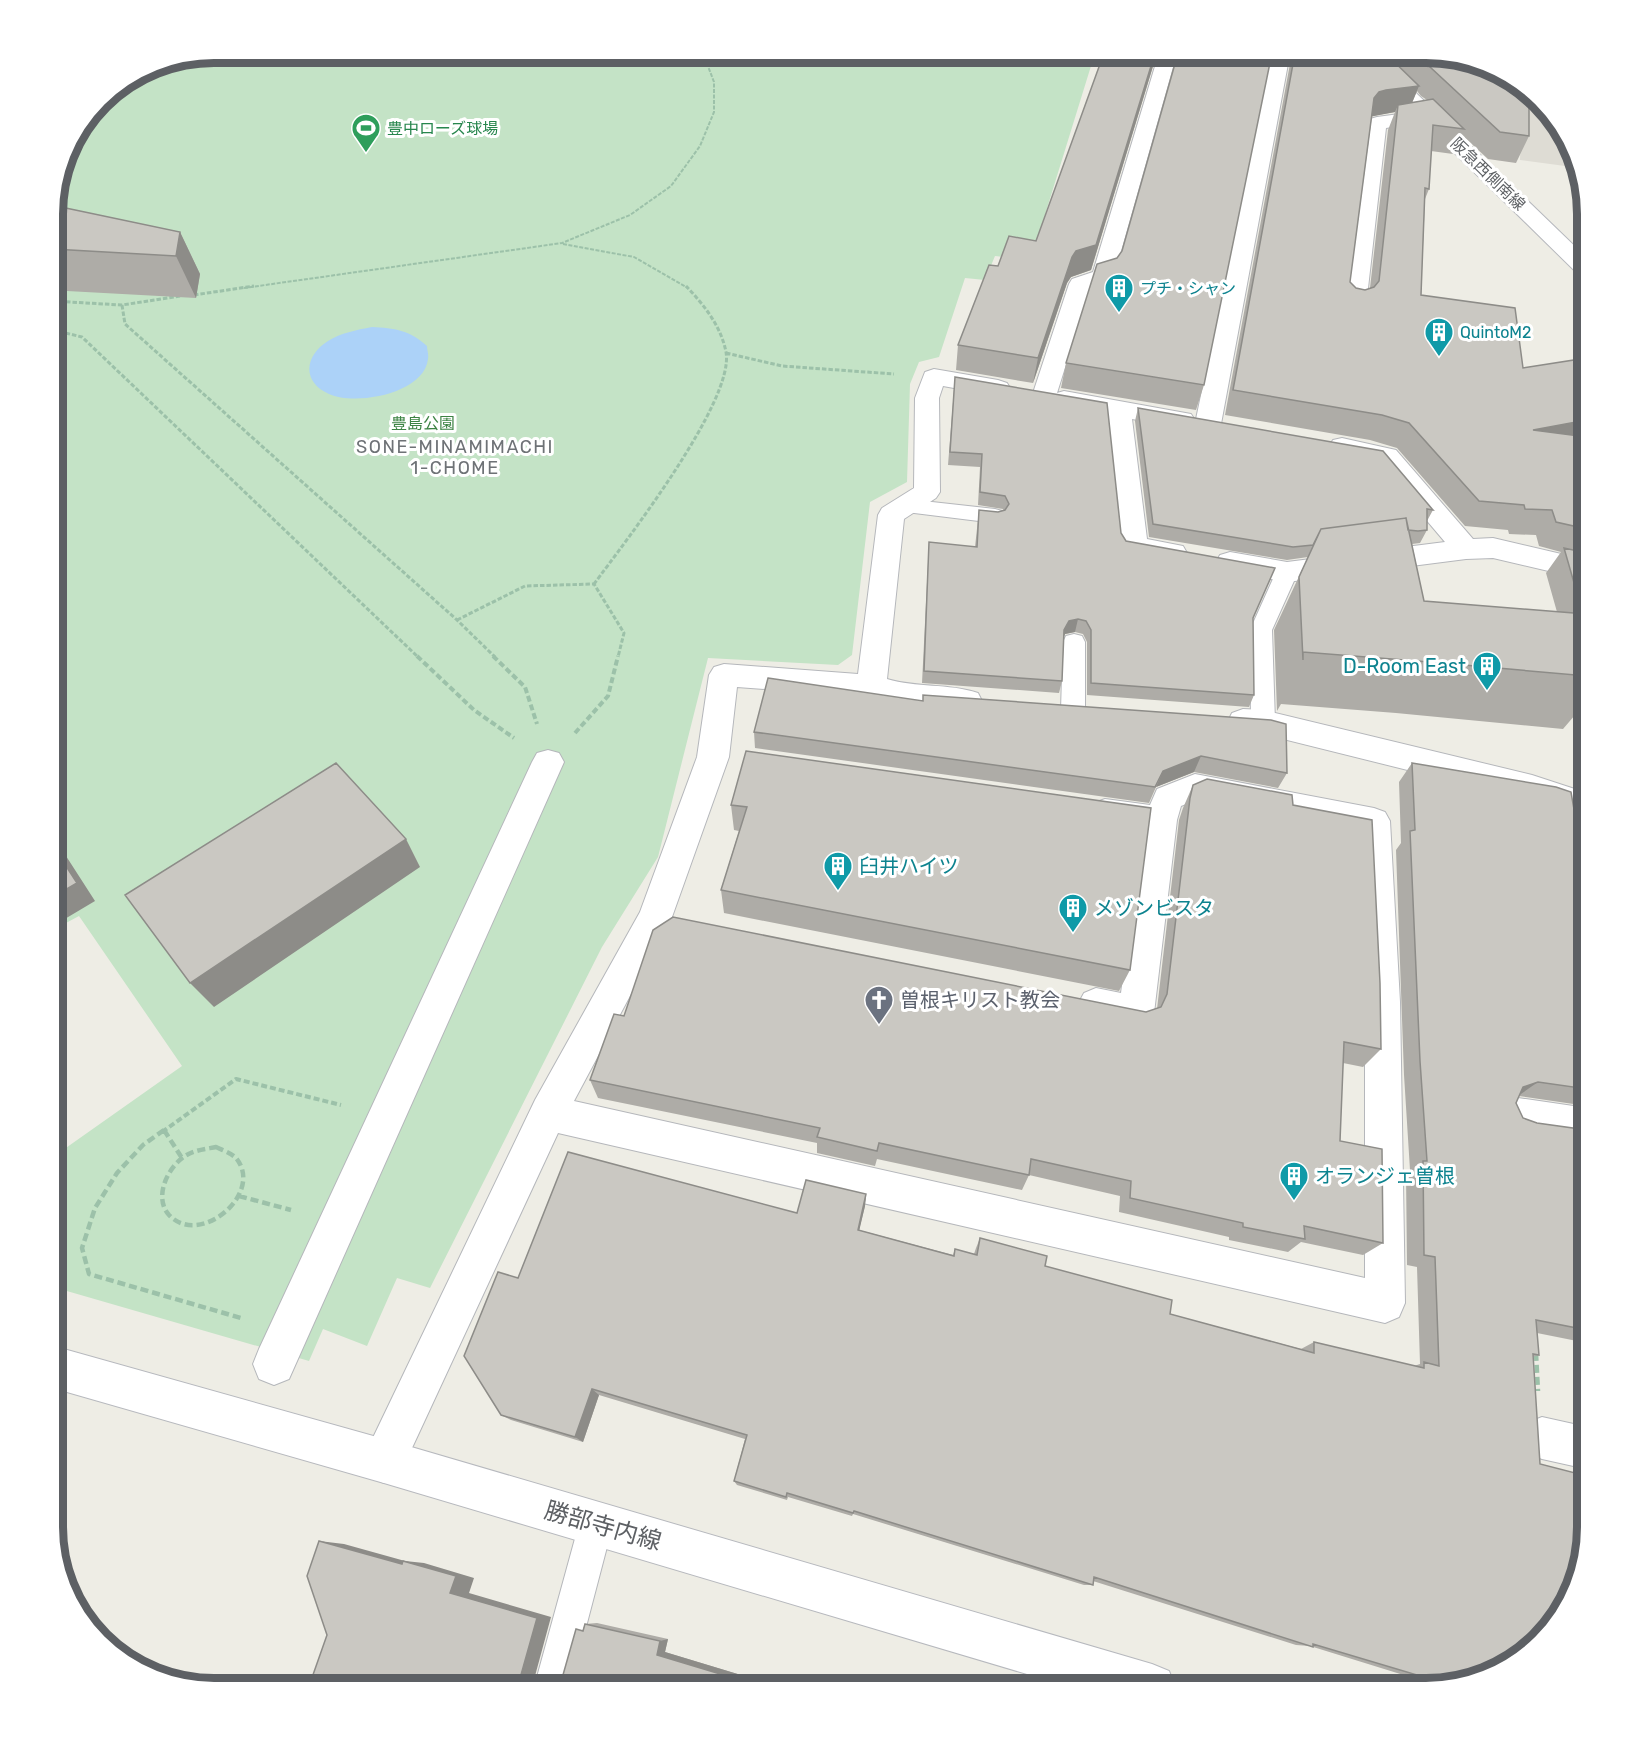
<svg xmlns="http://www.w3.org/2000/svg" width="1640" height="1741" font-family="Rubik,'Noto Sans JP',sans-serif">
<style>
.education{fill:#dedcd4}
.green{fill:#c4e3c6}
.water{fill:#acd2f8}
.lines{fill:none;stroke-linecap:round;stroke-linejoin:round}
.lane-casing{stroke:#b5b7bb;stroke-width:2}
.street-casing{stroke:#b5b7bb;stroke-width:2}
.secondary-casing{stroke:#b7b9be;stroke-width:2}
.path-far3{stroke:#9cc1a9;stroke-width:2;stroke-dasharray:4 1.5;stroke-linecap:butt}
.path-far2{stroke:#9cc1a9;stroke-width:3;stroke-dasharray:4.5 2;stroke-linecap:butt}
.path-far1{stroke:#9cc1a9;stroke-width:4;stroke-dasharray:6 3;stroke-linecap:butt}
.path{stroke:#9cc1a9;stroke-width:4.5;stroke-dasharray:8 4;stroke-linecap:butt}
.lane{fill:#fff;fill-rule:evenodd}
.street{fill:#fff;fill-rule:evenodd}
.secondary{fill:#fff;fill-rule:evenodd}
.rail{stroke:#b5b6b6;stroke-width:6;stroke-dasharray:2 10;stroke-linecap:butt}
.wall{fill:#aeaca7;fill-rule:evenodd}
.shaded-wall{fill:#8d8c88}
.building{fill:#cac8c2;stroke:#8d8c88;stroke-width:1.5}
.labels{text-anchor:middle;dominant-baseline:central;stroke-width:6;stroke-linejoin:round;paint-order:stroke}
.far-leisure-label{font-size:16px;fill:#27864d;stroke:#fff;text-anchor:start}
.far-street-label{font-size:16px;fill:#5d6064;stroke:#fff}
.far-culture-label{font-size:16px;fill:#0d838f;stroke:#fff;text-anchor:start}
.far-park-label{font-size:16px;fill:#3d8344;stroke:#fff}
.far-neighbourhood-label{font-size:18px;letter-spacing:1.5px;fill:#6e7276;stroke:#fff}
.culture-label{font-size:20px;fill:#0d838f;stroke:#fff;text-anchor:start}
.worship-label{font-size:20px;fill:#5b616d;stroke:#fff;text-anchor:start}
.near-street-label{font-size:24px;fill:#5d6064;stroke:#fff}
.rim{fill:none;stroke:#5d6064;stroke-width:8}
</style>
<rect width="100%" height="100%" fill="#eeede5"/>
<path class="education" d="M1522,88L1548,108L1579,162L1580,168L1520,160Z"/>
<path class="green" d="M214,53H1095L1031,260L995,256L985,280L965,278L939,357L919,362L910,384L907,482L870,502L852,655L838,665L708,658L658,857L602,947L430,1288L397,1278L367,1346L323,1329L309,1361L53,1287V1157L182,1066L79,916L53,930V203L69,143L107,93L153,65Z"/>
<path class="water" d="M372,327C394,328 410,330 427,346C427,350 429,355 428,359C424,394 355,406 329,394C302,382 304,356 328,341C341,333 356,330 372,327Z"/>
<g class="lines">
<g class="lane-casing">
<path id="lane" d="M905,499L995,509L1002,511L1005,516L1002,521L995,523L898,511L895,506L898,501Z
M1287,564L1295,567L1298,572L1272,630L1275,722L1271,728L1263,731L1255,728L1251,722L1250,630L1276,572L1279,567Z
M1074,634L1082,636L1085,642V710L1081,716L1073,719L1065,716L1061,710L1063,642L1066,636Z
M596,1507L608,1512L613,1524L570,1688H534L579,1524L584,1512Z"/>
</g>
<g class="street-casing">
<path id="street" d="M1159,53H1177L1114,276L1111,281L1090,288L1057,393L1064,391L1191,414L1195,420L1191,426L1182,428L1132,419L1147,539L1183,546L1187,553L1183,560L1173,563L1124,553L1120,546L1106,414L1055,405L1053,401L1044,404L1035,402L1032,396L1069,284L1072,279L1093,272Z
M1272,53H1290L1221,424L1217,430L1208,432L1199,430L1195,424Z
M1429,110L1436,112L1439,116L1436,120L1386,128L1366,306L1362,311L1354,313L1346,311L1342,306L1367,123L1370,119L1377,117Z
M934,369L998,380L1007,383L1010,388L1007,393L998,396L943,386L939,398L940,492L936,498L904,519L887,679C916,688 948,683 978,693L982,701L978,709L967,713L904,708L871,697L737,687L729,757L672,917L574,1101L1365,1278V1002L1358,831L1196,800L1181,806L1177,820L1154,1013L1149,1024C1128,1032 1104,1023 1084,1015L1078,1004L1084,993L1096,988L1121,993L1143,831L1094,821L1089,812L1094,803L1105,799L1150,805L1157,789L1195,774L1374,808L1385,812L1390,821L1400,1002L1405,1303L1399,1317L1385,1323L558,1133L399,1476L384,1483L369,1476L362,1461L369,1446L535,1100L640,912L697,757L709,675L714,667L724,664L858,674L878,515L882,508L914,488L915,398L925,372Z
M1342,438L1396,450L1473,539L1493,538L1587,560V580L1493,558L1466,559L1287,582L1220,569L1216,562L1220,555L1230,552L1287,562L1445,542L1378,463L1333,452L1329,446L1333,440Z
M1243,709L1263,710L1532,775L1587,793V819L1532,801L1263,734L1243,733L1232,729L1228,721L1232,713Z
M548,750L559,753L564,762L289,1379L274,1385L259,1379L253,1364L259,1349L532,762L537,753Z
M1518,1098L1587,1108V1144L1518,1134L1505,1129L1499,1116L1505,1103Z
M1542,1417L1587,1427V1469L1542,1459L1527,1453L1521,1438L1527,1423Z"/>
</g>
<g class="secondary-casing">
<path id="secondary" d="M1380,63L1387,65L1587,258V277L1579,275L1373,73L1371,69L1373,65Z
M53,1346L384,1439L1152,1664L1169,1671L1176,1688H1074L384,1483L53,1388Z"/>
</g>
<path class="path-far3" d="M563,244L634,257L688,288
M244,288L562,243L630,215L671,186L700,146L714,112V82L703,53"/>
<path class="path-far2" d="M194,295L254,286
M53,301L122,305L180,296
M122,305L125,324L457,620L495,657
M53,330L82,337L418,657
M726,353L782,366L894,374
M594,584C625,542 735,401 726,352C721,326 704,305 686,286
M457,620L525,586L594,584L624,633L618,657"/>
<path class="path-far1" d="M417,656L474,710L514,738
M493,656L525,687L537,724
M575,733L608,696L618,656
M162,1132L236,1079L341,1105"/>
<path class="path" d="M164,1130L182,1158
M164,1130L143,1145L117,1173L95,1208L82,1248L89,1274L241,1318
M216,1147C222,1150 231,1153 236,1158C265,1193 200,1248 169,1215C153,1197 168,1167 185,1156C194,1150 206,1149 216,1147Z
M239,1196L291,1210
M1536,1353L1538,1391"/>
<use href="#lane" class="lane"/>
<use href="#street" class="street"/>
<use href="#secondary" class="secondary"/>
<path class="rail" d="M53,1442L66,1590"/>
</g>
<path class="wall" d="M1104,53H1157L1091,270L1071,277L1067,283L1033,383L956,370L958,345L998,266L1036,241Z
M1292,53H1436L1529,136L1516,163L1488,159L1462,135L1453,154L1431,151L1429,189L1425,199L1421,295L1523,368L1587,358V701L1563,729L1396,713L1281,704L1277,711L1274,630L1308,557L1287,560L1149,537L1135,421L1138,408L1433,510L1427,521V530L1420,543L1412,544L1424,601L1557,612L1546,573L1561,552L1539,546L1536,535L1509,534L1508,530L1465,526L1397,448L1370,440L1225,415ZM1417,91L1421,96L1427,100L1412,103ZM1395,112L1388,130L1370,288L1365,290L1356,288L1350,282L1372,116Z
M53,204L61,207L180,232L200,274L196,298L67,291L53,288Z
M1587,231V241L1584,238Z
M1122,251L1204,385L1196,410L1061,388L1066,363L1117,258Z
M955,377L1121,533L1126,541L1253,618L1254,695L1249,707L1087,695V642L1083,634L1075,632L1065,634L1064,637L1062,681L1059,693L922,683L929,542L975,547L979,510L998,512L1004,511L1003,509L978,505L980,467L948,465Z
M922,701L1287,773L1278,788L1194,772L1156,787L1149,803L755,748L754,732Z
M746,751L1130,970L1119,991L724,913L721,890L739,831L734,830L731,805Z
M1412,763L1575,815L1587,816V1106L1519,1096L1516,1103L1523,1118L1537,1123L1587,1130V1343L1537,1333L1539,1355L1533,1357L1487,1676L1439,1686L1310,1646L1296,1645L1093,1581V1585H1084L853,1514L852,1516L788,1497L787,1500L737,1485L734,1481L745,1439L599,1395L583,1442L511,1420L501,1415L518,1278L797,1213L866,1194L865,1206L859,1230L953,1255L955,1249L974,1254L976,1248L980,1238L1045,1266L1170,1314L1301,1349L1314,1342L1414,1366L1420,1364L1417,1267L1407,1265L1406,1173L1410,1170L1404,1075L1396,850L1401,843L1399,782Z
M1193,785L1293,805L1381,1049L1363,1067L1343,1063L1340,1141L1383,1243L1363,1255L1301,1242L1288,1252L1229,1240V1237L1119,1212L1120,1196L1029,1175L1022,1190L877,1159L875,1166L817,1153V1143L598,1098L590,1080L624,1016L1146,1012L1157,1009L1179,820L1183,808Z
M597,1623L668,1639L665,1652L784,1688L559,1689L585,1624Z"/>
<path class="shaded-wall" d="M1155,53H1157L1091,270L1071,277L1067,283L1033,383L1038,358L1072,257Z
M1419,86L1409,110L1398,105L1395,112L1369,117L1374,98L1379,92L1386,90Z
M82,126L86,134L63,166L69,143Z
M180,232L200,274L196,298L176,256Z
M1587,420V443L1533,430Z
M1078,619L1075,632L1065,634L1061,642L1064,630L1069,621Z
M1201,756L1194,772L1156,787L1149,803L1163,771Z
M53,838L57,842L95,901L53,926Z
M406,839L420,867L214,1007L190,983Z
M1538,1082L1518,1096L1523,1087Z
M866,1194L865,1206L857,1240L858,1230Z
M592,1389L599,1395L583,1442L575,1437Z
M319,1541L344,1544L405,1561L424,1563L474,1578L469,1593L551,1617L532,1687L533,1689H517L450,1593L402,1564Z
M668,1639L665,1652L784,1688H767L657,1655L660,1641Z"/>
<path class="building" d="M1104,53H1155L1096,245L1076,251L1072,257L1038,358L958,345L989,265L998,266L1009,236L1036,241Z
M1178,53H1272L1204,385L1066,363L1097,264L1117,258L1122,251Z
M1295,53H1385L1419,86L1386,90L1379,92L1374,98L1350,282L1356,288L1365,290L1374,287L1379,281L1398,105L1433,99L1464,129L1433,125L1429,189L1425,188L1421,295L1515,308L1523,368L1587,358V420L1533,430L1587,437V529L1556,522L1552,510L1525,509L1524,505L1479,501L1409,423L1382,415L1233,390Z
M1415,53H1436L1498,69L1529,93V136L1500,132Z
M53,204L61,207L180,232L176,256L53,249Z
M955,377L1107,403L1121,533L1126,541L1275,568L1253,618L1254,695L1091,683V630L1086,621L1078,619L1069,621L1064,630L1062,681L924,671L929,542L977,547L979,510L998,512L1005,510L1009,504L1005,496L980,492L982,454L950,452Z
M1138,408L1383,451L1433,510L1427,509V530L1418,531L1408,530L1406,518L1321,529L1313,545L1293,547L1153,524Z
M1406,518L1424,601L1586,614L1587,619V676L1430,662L1303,652V660L1299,577L1321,529Z
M1564,548L1587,553V619L1586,614H1583Z
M768,678L923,701V695L1271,720L1286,724L1287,773L1201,756L1163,771L1155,787L754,732Z
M746,751L1151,808L1130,970L721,890L747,807L731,805Z
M336,763L406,839L190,983L125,895Z
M1412,763L1556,787L1571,792L1575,815L1587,816V1089L1538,1082L1523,1087L1516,1103L1523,1118L1537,1123L1587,1130V1330L1536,1320L1539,1355L1533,1354L1540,1464L1587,1476V1527L1571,1598L1532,1649L1487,1676L1447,1684L1313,1644V1647L1094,1577L1093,1585L854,1511L853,1513L787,1493L786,1497L734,1481L747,1435L592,1389L575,1437L501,1415L464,1356L498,1272L518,1278L568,1152L797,1213L806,1180L866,1194L858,1230L954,1256L955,1249L977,1255L980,1238L1047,1256L1045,1266L1172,1300L1170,1314L1314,1353V1342L1424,1368V1362L1439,1366L1435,1257L1424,1255L1423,1161H1427L1420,1061L1410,831L1415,830Z
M1207,779L1292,795L1293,805L1372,820L1380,983L1381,1049L1344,1042L1340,1141L1382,1149L1383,1243L1304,1226L1305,1239L1243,1227V1223L1130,1198L1131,1181L1031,1159L1029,1175L879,1143L877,1151L817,1137L820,1128L590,1080L614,1014L624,1016L653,930L673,917L1146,1012L1161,1007L1167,994L1190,798L1193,785Z
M53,846L77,883L53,897Z
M319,1541L402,1564L403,1561L456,1576L450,1593L537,1618L517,1689H308L327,1635L307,1576Z
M585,1624L660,1641L657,1655L767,1688L559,1689L576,1629L583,1631Z"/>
<defs>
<g id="stadium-pin" transform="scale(1.5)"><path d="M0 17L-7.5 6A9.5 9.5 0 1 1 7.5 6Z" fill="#2e9e5b" stroke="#fff"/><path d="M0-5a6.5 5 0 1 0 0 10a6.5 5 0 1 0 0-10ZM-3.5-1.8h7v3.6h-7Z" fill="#fff"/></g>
<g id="building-pin" transform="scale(1.5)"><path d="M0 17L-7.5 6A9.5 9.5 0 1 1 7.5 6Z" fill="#0f9aa8" stroke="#fff"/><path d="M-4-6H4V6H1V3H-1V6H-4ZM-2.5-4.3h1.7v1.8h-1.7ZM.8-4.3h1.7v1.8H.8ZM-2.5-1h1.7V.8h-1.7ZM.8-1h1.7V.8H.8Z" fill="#fff"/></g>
<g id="church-pin" transform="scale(1.5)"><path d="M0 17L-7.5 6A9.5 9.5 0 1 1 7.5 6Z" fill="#6b7280" stroke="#fff"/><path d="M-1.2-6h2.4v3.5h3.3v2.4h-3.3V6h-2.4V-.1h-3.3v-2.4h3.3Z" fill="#fff"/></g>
</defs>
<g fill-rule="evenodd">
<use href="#stadium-pin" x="366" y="128"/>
<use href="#building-pin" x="1119" y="288"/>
<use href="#building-pin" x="1439" y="332"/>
<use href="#building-pin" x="1487" y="666"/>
<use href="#building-pin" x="838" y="866"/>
<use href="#building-pin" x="1073" y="908"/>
<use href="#church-pin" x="879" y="1000"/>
<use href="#building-pin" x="1294" y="1176"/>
</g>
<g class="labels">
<g class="far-leisure-label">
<text x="387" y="128">豊中ローズ球場</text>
</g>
<g class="far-street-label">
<text transform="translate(1488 174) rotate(44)">阪急西側南線</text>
</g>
<g class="far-culture-label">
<text x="1140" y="288">プチ・シャン</text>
<text x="1460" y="332">QuintoM2</text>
</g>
<g class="far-park-label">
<text x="423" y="423">豊島公園</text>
</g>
<g class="far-neighbourhood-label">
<text x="455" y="447">SONE-MINAMIMACHI<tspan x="455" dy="21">1-CHOME</tspan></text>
</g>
<g class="culture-label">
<text x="1466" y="666" text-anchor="end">D-Room East</text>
<text x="859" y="866">臼井ハイツ</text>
<text x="1094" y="908">メゾンビスタ</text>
<text x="1315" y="1176">オランジェ曽根</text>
</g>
<g class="worship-label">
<text x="900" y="1000">曽根キリスト教会</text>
</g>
<g class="near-street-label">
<text transform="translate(603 1526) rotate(16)">勝部寺内線</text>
</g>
</g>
<path d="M0 0H1640V1741H0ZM214 63H1426A151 151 0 0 1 1577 214V1527A151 151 0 0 1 1426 1678H214A151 151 0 0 1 63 1527V214A151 151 0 0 1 214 63Z" fill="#fff" fill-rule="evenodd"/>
<path class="rim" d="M214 63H1426A151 151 0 0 1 1577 214V1527A151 151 0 0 1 1426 1678H214A151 151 0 0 1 63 1527V214A151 151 0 0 1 214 63Z"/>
</svg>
